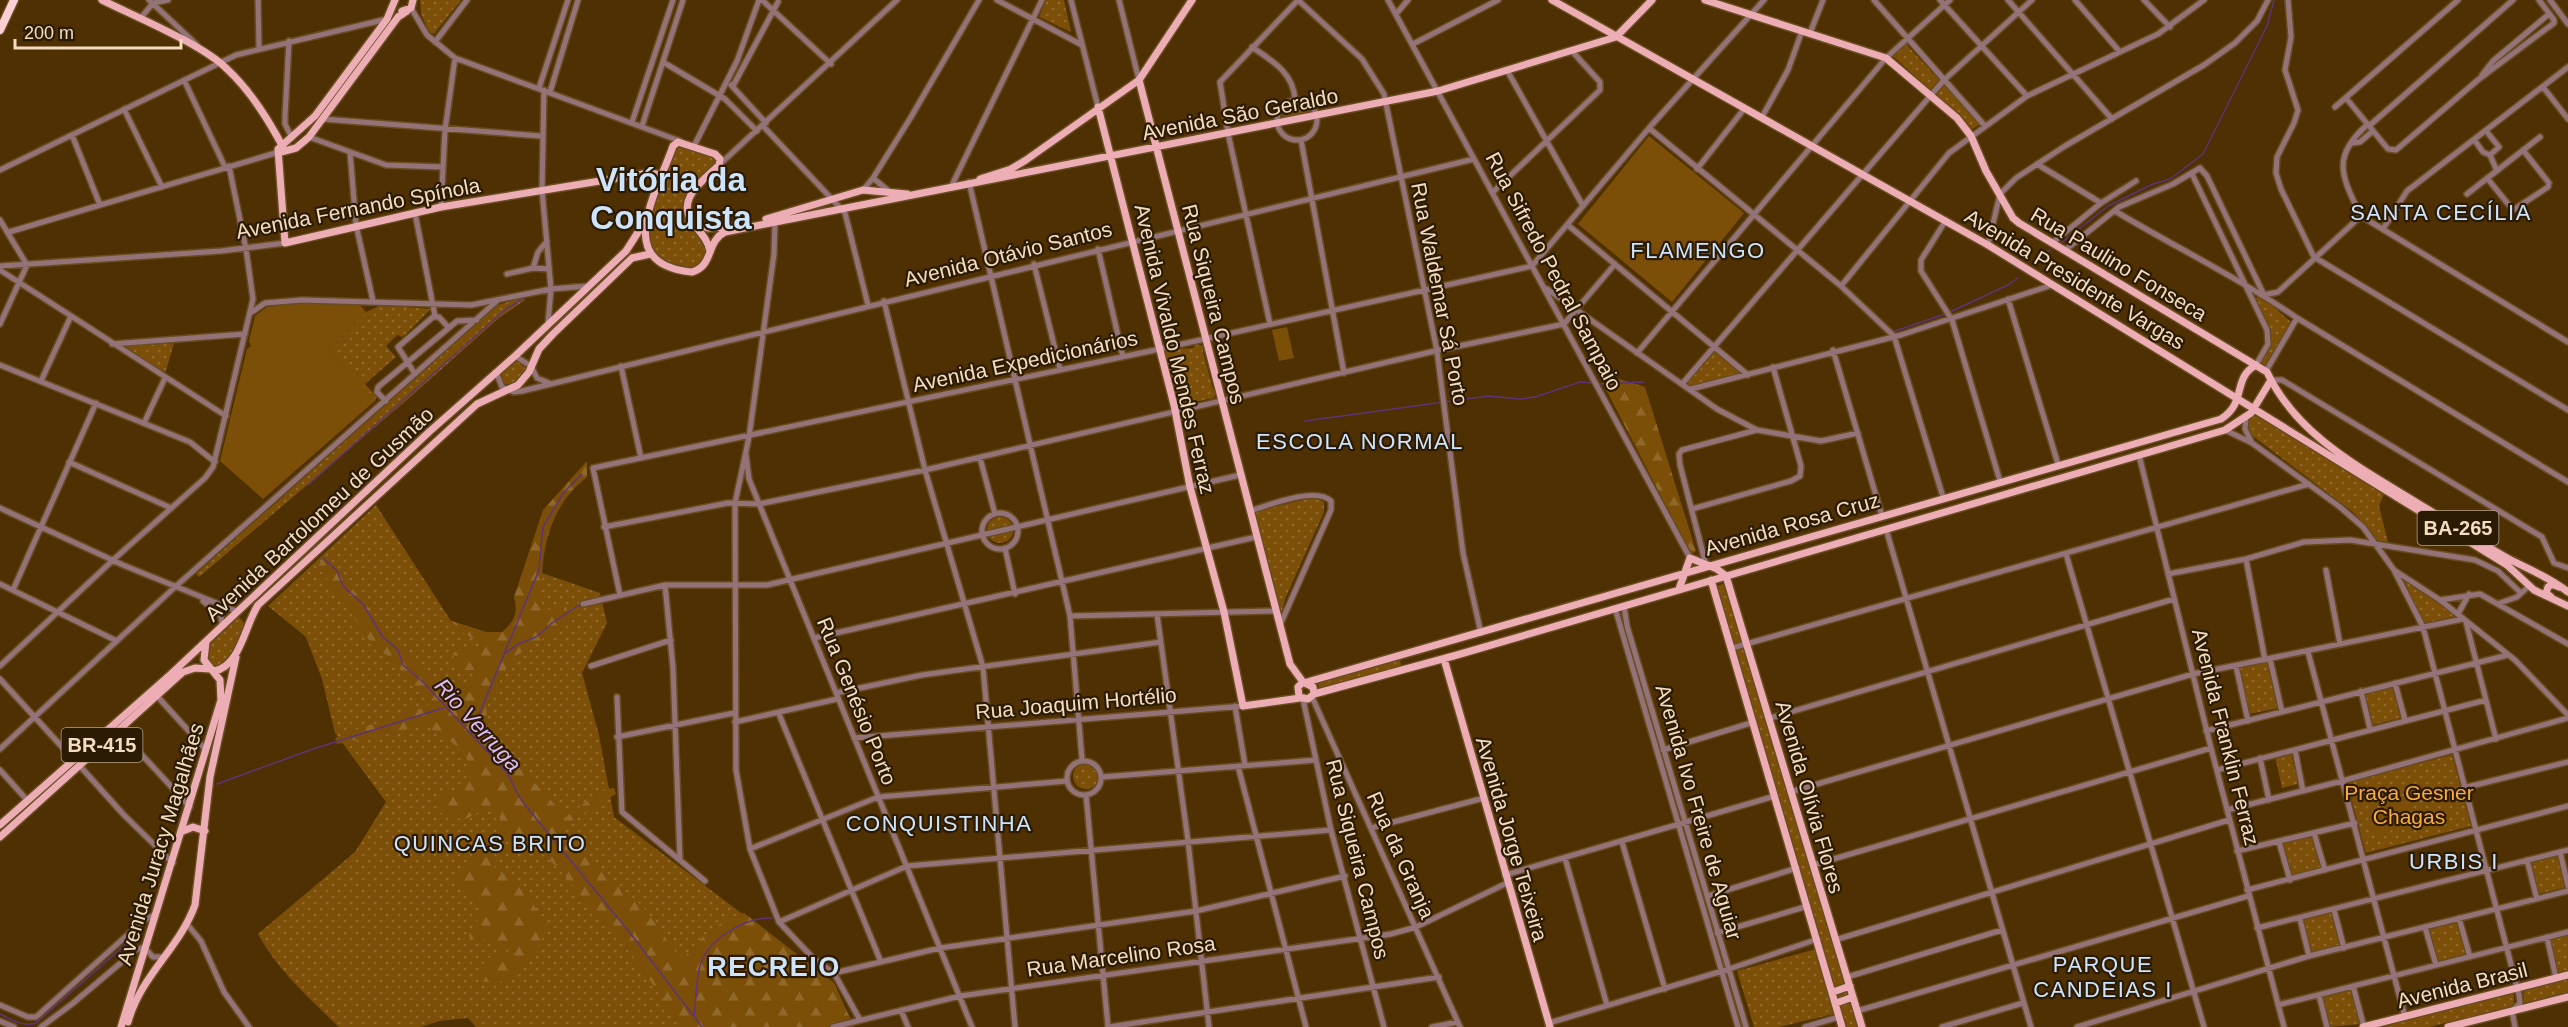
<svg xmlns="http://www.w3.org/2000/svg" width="2568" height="1027" font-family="Arial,sans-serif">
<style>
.grass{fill:url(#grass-dots)}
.forest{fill:url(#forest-firs)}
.garden{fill:#7c4f08}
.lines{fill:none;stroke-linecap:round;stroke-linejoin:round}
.stream{stroke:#5e3379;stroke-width:1.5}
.minor-casing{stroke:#694c21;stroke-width:8}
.major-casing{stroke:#694c21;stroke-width:10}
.highway-casing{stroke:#694c21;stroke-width:11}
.minor{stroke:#937377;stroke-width:5}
.major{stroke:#edadb5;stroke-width:7}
.highway{stroke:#fdced3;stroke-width:8}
.labels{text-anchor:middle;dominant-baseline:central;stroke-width:4.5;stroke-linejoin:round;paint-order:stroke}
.shield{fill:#2c1b04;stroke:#b8a288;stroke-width:1.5}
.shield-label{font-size:20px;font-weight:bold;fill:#f4dcc1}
.street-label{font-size:21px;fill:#f4dcc1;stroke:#2c1b04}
.park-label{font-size:21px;fill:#faab3f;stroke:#2c1b04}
.neighbourhood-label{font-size:22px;letter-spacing:1.5px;fill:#cee4fb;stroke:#2c1b04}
.water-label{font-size:22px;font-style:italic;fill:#e0bdf9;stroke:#2c1b04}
.district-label{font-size:27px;font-weight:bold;letter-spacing:1.5px;fill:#cee4fb;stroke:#2c1b04}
.town-label{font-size:33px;font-weight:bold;fill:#cee4fb;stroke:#2c1b04}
</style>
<defs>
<pattern id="grass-dots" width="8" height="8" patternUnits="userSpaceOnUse" patternTransform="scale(1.5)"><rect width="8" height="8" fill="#7c4f08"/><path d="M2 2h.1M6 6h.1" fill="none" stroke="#8f682a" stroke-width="1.8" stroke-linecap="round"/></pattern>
<pattern id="forest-firs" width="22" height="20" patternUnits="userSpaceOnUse" patternTransform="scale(1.5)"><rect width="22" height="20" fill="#7c4f08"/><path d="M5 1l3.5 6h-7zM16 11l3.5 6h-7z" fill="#8f682a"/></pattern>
</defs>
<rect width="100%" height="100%" fill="#4e3002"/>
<path class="grass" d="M420,0H461L434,34L429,32L421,14Z
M1046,0H1064L1071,32L1039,17Z
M1905,43L1939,80L1930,90L1892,55Z
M1944,85L1980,124L1971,130L1963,118L1935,94Z
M1302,100L1312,104L1318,113L1282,117C1286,105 1291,102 1302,100Z
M676,143L720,159L692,193L687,210L710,251L698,271L672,268L645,246L648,215Z
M2259,294L2291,322L2265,367L2260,364C2280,331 2270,331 2256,299Z
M523,297L525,300L499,318L408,399L199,577L196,574L498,305Z
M381,305L431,309L403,337L397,335L386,346L396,357L365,384L377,397L375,400L329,350L366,312Z
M174,343L165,374L124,346Z
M1196,344L1204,346L1203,352L1213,389L1216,391L1214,398L1189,403L1183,408L1177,404L1165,355L1167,350L1193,348Z
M1713,351H1718L1743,373L1694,387L1688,385V381Z
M521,360L527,366L526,372L514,384H504L501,381L502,373L516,361Z
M2257,413L2384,494L2379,506L2388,542L2378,541L2353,512L2250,434L2247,422L2253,414Z
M1315,497L1324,502V512L1285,599L1281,618L1253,512Z
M376,505L451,621L486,632H524L542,573L600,593L607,623L582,673L599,735L614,817L834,983L854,1027H476L468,1018L439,1021L421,1027H339C309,998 278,971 258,934L355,852L386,802L335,733L322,679L306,637L268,606Z
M987 530a13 13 0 1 1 26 0a13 13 0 1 1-26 0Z
M2402,579L2457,616L2425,623Z
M1725,583L1861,1027H1843L1715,587Z
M238,616L244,623L235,650L219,668L211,666C201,646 222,627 238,616Z
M1400,659L1401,667L1320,690L1317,681Z
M2268,661L2279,708L2249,714L2238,667Z
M2393,684L2401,718L2372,725L2364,691Z
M2291,752L2298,784L2282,788L2275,756Z
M2452,755L2471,826L2366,853L2347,782Z
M1073 776a13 13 0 1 1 26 0a13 13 0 1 1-26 0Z
M2313,835L2322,870L2290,878L2281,843Z
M2558,853L2567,887L2538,894L2529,860Z
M2332,911L2341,945L2309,953L2301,919Z
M2459,920L2467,954L2437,961L2428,928Z
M2568,933V971L2557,974L2548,938Z
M1816,949L1834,1014L1779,1027H1754L1737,971Z
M2568,979V992L2524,1003L2523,990Z
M2351,988L2361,1024L2329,1027L2321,996Z
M2514,993V1006L2429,1027H2379Z"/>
<path class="forest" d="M1597,372L1645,387L1696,551L1691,554Z
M587,461V477C545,510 540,558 542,607L554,611L565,606L573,620L511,659L486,708L490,734L566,817L602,790L614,788L616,794L563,826L567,839L644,908L677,954L684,958C699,937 719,921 744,913L834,983L854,1027H684C660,1000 643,965 618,938C612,931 604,926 599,919C581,896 516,799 492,860L497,871C525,882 531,905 549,927L520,974L508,981L482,982L479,977L485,959L513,950L496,945L490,937L477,942L469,937L470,931L481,915L475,898L457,881L459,870L471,862L477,825L482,843L500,829V816L490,806L464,820L438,812L437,797L456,791L471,778L466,755L448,739L424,725L337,744L335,738L365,726L392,721L406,709H422L430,704L411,684L392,659L372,644L318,566L325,556L425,676L451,699L457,687L472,683L474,670H464L454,662L453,653L463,648H477L481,643L465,634L451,621L486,632H502C515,620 518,614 514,597L543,510Z"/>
<path class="garden" d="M1649,136L1744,213L1672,302L1578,224Z
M304,303L359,304L366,312L329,350L376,400L263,499L220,461L247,349L251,346L249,341L255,316L267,307Z
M1287,327L1294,358L1279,361L1272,330Z
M2388,797L2405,806L2387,837L2371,827Z"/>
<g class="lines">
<path class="stream" d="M2061,243L2108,206L2153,184L2170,179L2203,154L2267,26L2274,0
M2033,265L2050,250
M1950,312L2008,285L2018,278
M1895,331L1945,314
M1597,384L1644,382
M1305,421L1488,396L1520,399L1535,397L1580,382L1592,383
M308,485L506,309L524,298
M323,558L337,571L343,586L363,604L382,636L398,650L403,665L424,683L507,773L521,800L630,933L702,1027
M506,653L518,644L536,637L552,623L579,605
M471,734L539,570L543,527L564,492L582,474
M217,784L313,749L443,708
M0,1014C12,1020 23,1027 36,1023L134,937
M694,1017C696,1001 696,985 699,970C704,941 744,917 772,918"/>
<g class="minor-casing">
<path id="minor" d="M149,0L197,45
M258,0L259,48
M762,0L831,64
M997,0L1082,45
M1071,0L1098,107
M1119,0L1139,80
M1298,0L1362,59L1384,94L1437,351L1463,553L1481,633
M1388,0L1690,558
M1874,0L1985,126
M1940,0L2027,96
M2008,0L2112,119
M2075,0L2120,52
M2144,0L2170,27
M2288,0L2291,37L2285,70L2298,110L2294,123L2277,157L2276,173L2281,189L2314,257L2568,410
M2550,0L2568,24
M411,8L427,35L455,58L680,141
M1396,14L1408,0
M140,19L153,3L168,0
M1810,33L1823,0
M289,41L285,116V124L292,138
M435,42L467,0
M1413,44L1498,0
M1252,47C1272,61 1293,72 1295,99
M663,62L725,99L757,131
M1508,72L1583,206
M2482,75L2493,61L2549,14
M184,80L225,167
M731,85L766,123
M733,86L778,2
M2543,87L2568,119
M539,88L568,0
M544,90L542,190L551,289L548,323
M550,92L578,0
M2346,98L2388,149L2396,150L2479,79L2554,23V20L2539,0
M1277 120a20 20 0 1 1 40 0a20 20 0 1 1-40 0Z
M2335,107L2458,0
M124,109L162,187
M1762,117L1788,70L1802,31
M322,119L541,136
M632,122L673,0
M642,126L683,0
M763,126L845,213L868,305
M2369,126L2513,0
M1649,128L1841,286L1894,336L1943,497
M2487,132L2499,147L2490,155
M72,135L100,205
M309,137L386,165L443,167
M1301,140L1344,373
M2475,141L2483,152L2490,155
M2352,143L2360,142L2373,131
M694,146L737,61L759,0
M350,152L356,225L373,301
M2490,155L2497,171
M2037,164L2101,203
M719,165L897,0
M1697,169L1744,109
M0,170L236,55L387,19
M2192,174L2267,330L2268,344L2256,365
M873,178L890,192
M2487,178L2513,210L2548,187L2549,183L2523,150
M969,182L1070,616L1082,759
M951,187L1042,0
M863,190L873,178L911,117L979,0
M1493,192L1600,90V82L1571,50
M2467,194L2540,137
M441,207L445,130L455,58
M2115,211C2175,247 2239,278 2297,318L2568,482
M415,213L435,316
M2361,216L2568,342
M2361,216C2342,177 2330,157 2368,124
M0,220L27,265L0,324
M1946,220L1921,260V271L1952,320L2000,481
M775,221L774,254L749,437L735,503L736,770L750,849L779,922L814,959L834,973L860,1020
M1569,226L1748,375
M2383,229L2407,191L2568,67
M9,232L279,152
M547,241L538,252L533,268L549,269
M2052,243L2101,203L2136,181
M1988,245L2000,194L2016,178L2065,146L2204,65L2235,43L2257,21L2268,0
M1098,249L1123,357
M2064,251L2119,207L2173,184L2200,168L2207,176L2264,295L2278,292L2361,216
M1034,264L1060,369
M0,266L221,251L285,243
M0,270L226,416
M507,274L533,268
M1841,286L1949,153L2027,96L2158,34L2204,0
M1547,289L1717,409L1755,429
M2008,299L2058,464
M884,301L925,470L983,667L1015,1027
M252,312L265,303L302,300L471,305L551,289L588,286
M1270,324L1228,133L1220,82L1298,0
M112,344L245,334
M1833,350L1882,516
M1637,353L1886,58L1950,0
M515,356L531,366L537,378L549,383
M0,365L190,442L215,462
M621,366L641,458
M2266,371L2297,318
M496,372L502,387L514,392L522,391L1474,159
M415,374L398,347L433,317H439L448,327
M2271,380H2282L2542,537L2554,563L2568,568
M41,381L71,316
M1682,384L1944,80L2032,0
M1691,389L1901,335L2052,285
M386,401L377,392L378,387L457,321L477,320
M2246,418L2245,429L2251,441
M144,423L165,378
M2225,430L2252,443L2340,507L2363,527L2394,570L2440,600L2515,660L2568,715
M746,455L749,479L972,1027
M2139,455L2211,748L2284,1027
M980,458L995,514
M69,462L171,508
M0,508L123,565L236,611
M1692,509L1791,481L1800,476L1801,466L1773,367
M1250,511C1269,505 1316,486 1331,501V510L1280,625
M982 531a18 18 0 1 1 36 0a18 18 0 1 1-36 0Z
M604,527L728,503L759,504L925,470L1435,351L1564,324L1615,264
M1886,529L2031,1027
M1005,548L1015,594
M2066,554L2204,1027
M2246,559L2265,660
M1706,565L1680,465L1679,454L1682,450L1757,430L1821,441L1858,433
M2326,570L2340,644
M2394,570L2423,627L2519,995L2520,1003L2512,1011L2515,1027
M2168,574L2246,559L2304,542L2350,540L2475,560L2498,571L2521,593
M0,584L117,641
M665,585L673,668L680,860
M13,590L96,403
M620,595L593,468L1160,349L1532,266L1649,128L1764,0
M2440,600L2480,594L2568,644
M203,601L221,616L222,625
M2500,603L2517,597L2529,586
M583,604L665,585H767L1240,475
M1624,606L1627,626L1746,1027
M1615,608L1738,1027
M1157,614L1188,841L1209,1027
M2458,614L2469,594
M1070,616L1276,611
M2466,622L2496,739
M814,638L1256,537
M1732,648L2309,484
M2308,652L2405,1017
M2270,659L2282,712
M0,666L113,560L205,478L213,467L253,299L246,249L229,166
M591,666L671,640
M2236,666L2248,721
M0,679L73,759
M2395,683L2405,720
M2361,691L2370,729
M836,693L922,675L1161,642
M157,696L206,750
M617,697L622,812L705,881
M1312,697L1460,1027
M1303,699L1331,830L1384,1027
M1235,706L1245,765
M779,714L881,962
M1770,718L2174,599
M735,722L837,699
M119,730L190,807
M2206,731L2508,655
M617,737L734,713
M854,738L1243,706
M0,749L175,587L498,300
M1663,750L1754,722
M2295,750L2303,791
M2260,758L2269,800
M1067 778a17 17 0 1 1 34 0a17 17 0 1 1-34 0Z
M79,765L123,814L173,863
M1238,766L1306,1027
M0,770L27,800
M2217,770L2486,700
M1102,777L1316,760
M2463,788L2568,762
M1790,792L2193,674L2463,619
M1086,795L1108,1027
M2227,810L2342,781L2568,718
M1371,828L1484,798
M2314,833L2325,870
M1622,842L1665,989
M2279,842L2290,880
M750,849L878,797L1067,781
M2237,851L2355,823
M2560,852L2568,886
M1565,858L1607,1005
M2527,860L2537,899
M1813,865L2211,748
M1505,875L1775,796
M2247,890L2568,806
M1708,896L1797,868
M2334,910L2344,948
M2459,918L2470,957
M2300,919L2309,956
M779,922L907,866L1331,830
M187,924L201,941L224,992L249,1027
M2425,927L2436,965
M2257,928L2568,850
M1717,933L1808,906
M2547,937L2556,978
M1835,940L2229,820
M834,973L940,948L1196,911L1345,876
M1847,977L2002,930
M2353,986L2364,1027
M2319,995L2327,1027
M0,1005L28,1017H36L144,920L156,914
M2278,1005L2568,932
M901,1010L908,1027
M1857,1011L2248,896
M0,1021L14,1027
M1549,1023L1729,969L1818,939
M41,1027L72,1004L136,950L144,947L153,957H162
M833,1027L960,996L1391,934L1416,927L1507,883
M1109,1027L1439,977
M1432,1027L1458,1022
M1805,1027L1839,1017
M1942,1027L2023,1003
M2077,1027L2309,956L2568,891"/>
</g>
<g class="major-casing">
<path id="major" d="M102,0C136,17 202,44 227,69C252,92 270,122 285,151
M395,0L387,19L315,116L278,149L285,243L441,207L649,173L656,174L661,181
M1552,0L1988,245L2507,565L2534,590L2568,606
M1705,0L1886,58L1957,118L1971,136L1986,171L2013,218L2019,223L2267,372C2297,436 2361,468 2419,504C2449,522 2478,542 2509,559C2530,570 2549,577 2568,592
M402,11L411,8L413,0
M1139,80L1290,664L1303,682
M1098,107L1174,405L1190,487L1224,612L1243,706L1300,698
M281,152L296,148L309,137L398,17L407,11
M980,179L1011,169L1026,160L1139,80L1192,0
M766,219L863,190L907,194
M696,224L708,228L732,226
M710,251C708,240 700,232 693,223C675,199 703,181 719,165L720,159L715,154L678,142L673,146C657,193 611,264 692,272C714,266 706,241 725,232L1438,91L1616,37L1652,0
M1726,576L1862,1027
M1711,580L1842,1027
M1679,589L1690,558L1717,569L1726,576
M2551,597L2546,593L2548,587L2552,584L2559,587
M1444,659L1550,1027
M214,671C240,667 245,625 258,605L477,404L518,385L529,372L539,349L553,334L632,258L650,254
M1307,682L2221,419C2247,403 2232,378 2256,365
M1314,694L1313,687L1303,682L1298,687L1299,697L1308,699L1314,694L1457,655L2225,430L2251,413L2271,380
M0,825L171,674L429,432L515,356L626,251L644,223
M183,831L193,827L205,831
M0,837L183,672L195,668L210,669
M1833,992L1850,986
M1836,1003L1853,997
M128,1022C141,975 179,949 195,905L210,777L236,657
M121,1027L221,700L220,680L204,660L206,642
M2363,1027L2568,975
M2448,1027L2568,997"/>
</g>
<g class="highway-casing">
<path id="highway" d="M0,30L14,0"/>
</g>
<use href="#minor" class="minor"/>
<use href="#major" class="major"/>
<use href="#highway" class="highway"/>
</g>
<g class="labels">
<g class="shield">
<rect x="2417.5" y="511" width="81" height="34" rx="4.5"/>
<rect x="61.5" y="728" width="81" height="34" rx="4.5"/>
</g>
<g class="shield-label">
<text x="2458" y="528">BA-265</text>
<text x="102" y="745">BR-415</text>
</g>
<g class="street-label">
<text transform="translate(1240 114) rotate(-11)">Avenida São Geraldo</text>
<text transform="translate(358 208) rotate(-11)">Avenida Fernando Spínola</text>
<text transform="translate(1008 254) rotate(-14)">Avenida Otávio Santos</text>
<text transform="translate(2119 264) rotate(31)">Rua Paulino Fonseca</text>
<text transform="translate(1554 271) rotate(62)">Rua Sifredo Pedral Sampaio</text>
<text transform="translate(2075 279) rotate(31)">Avenida Presidente Vargas</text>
<text transform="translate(1440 294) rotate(79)">Rua Waldemar Sá Porto</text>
<text transform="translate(1214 304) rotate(76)">Rua Siqueira Campos</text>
<text transform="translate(1175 349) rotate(77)">Avenida Vivaldo Mendes Ferraz</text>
<text transform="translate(1025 361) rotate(-12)">Avenida Expedicionários</text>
<text transform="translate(319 514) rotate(-43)">Avenida Bartolomeu de Gusmão</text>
<text transform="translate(1792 524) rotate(-16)">Avenida Rosa Cruz</text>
<text transform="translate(857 701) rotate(68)">Rua Genésio Porto</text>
<text transform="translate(1076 703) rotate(-5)">Rua Joaquim Hortélio</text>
<text transform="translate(2226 737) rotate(76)">Avenida Franklin Ferraz</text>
<text transform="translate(1810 797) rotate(74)">Avenida Olívia Flores</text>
<text transform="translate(1699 812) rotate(74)">Avenida Ivo Freire de Aguiar</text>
<text transform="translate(1512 839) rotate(74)">Avenida Jorge Teixeira</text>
<text transform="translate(160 844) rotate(-73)">Avenida Juracy Magalhães</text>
<text transform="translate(1401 855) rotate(66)">Rua da Granja</text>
<text transform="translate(1358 859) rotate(76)">Rua Siqueira Campos</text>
<text transform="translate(1121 956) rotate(-8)">Rua Marcelino Rosa</text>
<text transform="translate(2462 985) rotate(-14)">Avenida Brasil</text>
</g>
<g class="park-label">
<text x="2409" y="792">Praça Gesner<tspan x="2409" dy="24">Chagas</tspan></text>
</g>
<g class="neighbourhood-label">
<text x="2441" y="212">SANTA CECÍLIA</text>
<text x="1698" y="250">FLAMENGO</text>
<text x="1360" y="441">ESCOLA NORMAL</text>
<text x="939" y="823">CONQUISTINHA</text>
<text x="490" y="843">QUINCAS BRITO</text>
<text x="2454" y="861">URBIS I</text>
<text x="2103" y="964">PARQUE<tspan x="2103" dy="25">CANDEIAS I</tspan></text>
</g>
<g class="water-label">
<text transform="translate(478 725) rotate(48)">Rio Verruga</text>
</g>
<g class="district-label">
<text x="774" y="967">RECREIO</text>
</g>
<g class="town-label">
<text x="671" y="179">Vitória da<tspan x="671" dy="38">Conquista</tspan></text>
</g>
</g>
<path d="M15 39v9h166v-9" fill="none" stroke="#f4dcc1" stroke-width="3"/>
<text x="24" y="39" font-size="18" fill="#f4dcc1" stroke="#2c1b04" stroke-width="4.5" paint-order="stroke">200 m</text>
</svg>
